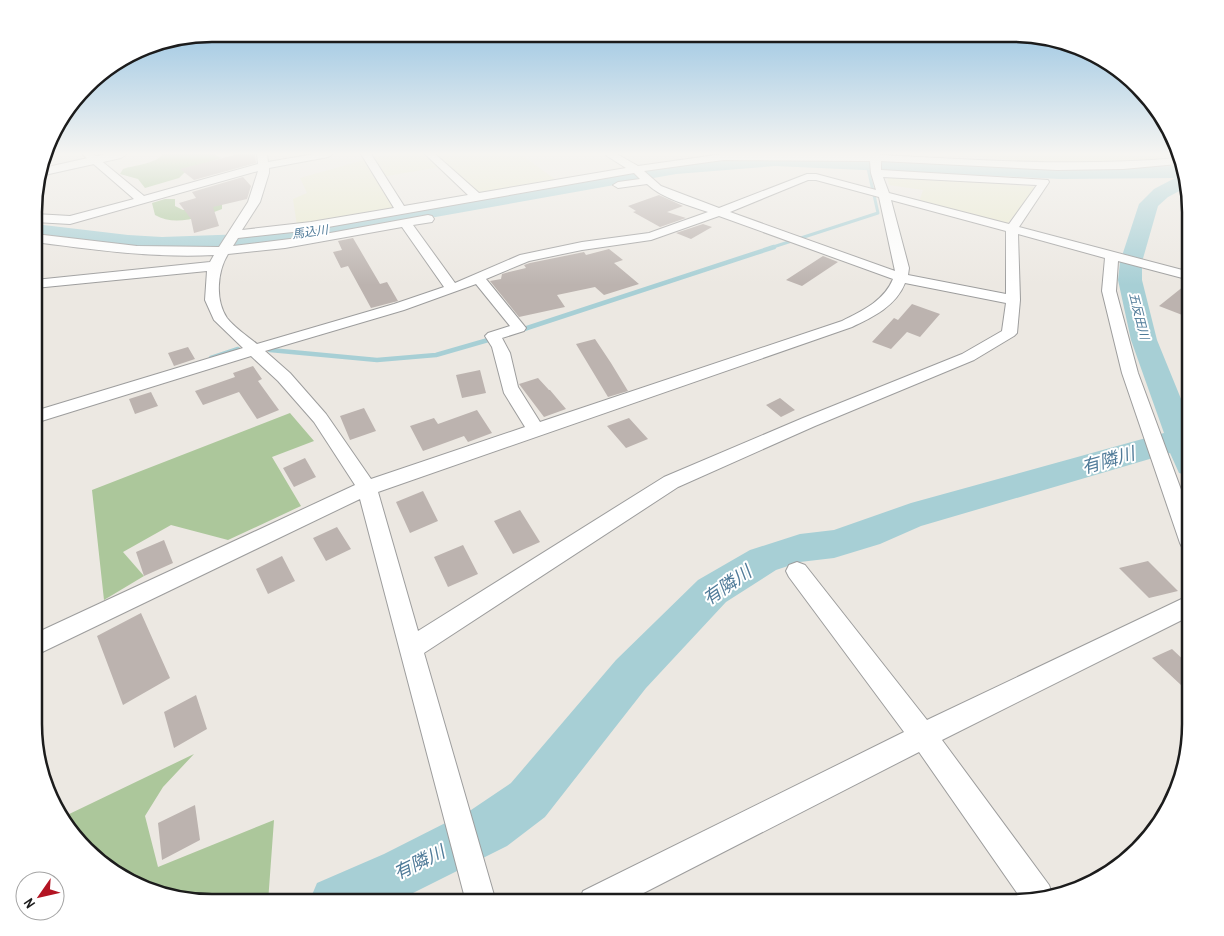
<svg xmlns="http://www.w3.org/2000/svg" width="1224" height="936" font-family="'Archivo Narrow','Noto Sans JP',sans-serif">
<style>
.farmland{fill:#e9e9cf}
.forest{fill:#acc79b}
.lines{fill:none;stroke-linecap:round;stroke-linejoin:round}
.stream-far1{stroke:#a7cfd5;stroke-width:3}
.stream{stroke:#a7cfd5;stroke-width:4.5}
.river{fill:#a7cfd5;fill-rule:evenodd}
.building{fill:#bcb3af}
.minor-casing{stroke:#9d9d9d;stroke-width:2}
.tertiary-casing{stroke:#9d9d9d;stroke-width:2}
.minor{fill:#fff;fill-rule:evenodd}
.tertiary{fill:#fff;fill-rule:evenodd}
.labels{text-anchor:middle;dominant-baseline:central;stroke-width:4;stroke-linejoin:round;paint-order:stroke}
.far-water-label{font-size:12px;font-style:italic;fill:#507b99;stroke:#fff}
.near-water-label{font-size:18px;font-style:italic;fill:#507b99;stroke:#fff}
.rim{fill:none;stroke:#1c1c1c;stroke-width:2.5}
</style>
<rect width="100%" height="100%" fill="#ece8e2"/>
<path class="farmland" d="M392,154H520L559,182L481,196L440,167L381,177L373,158Z
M956,154H1115L1177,159L1052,165Z
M364,160L395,210L297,226L293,199L307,193L300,178Z
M887,175L1039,187L1007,224L919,202L923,190L889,185Z"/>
<path class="forest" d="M163,154H214L221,158L188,169L179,178L145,188L138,179L120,174L123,169C134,165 156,164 163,154Z
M165,199H175V206L183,210L222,202V209C202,217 175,227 155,215L152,203Z
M290,413L314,441L272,457L301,506L228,540L171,525L123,552L144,576L104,600L92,490Z
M194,754L163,787L145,816L158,867L274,820L268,902H201L144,889L95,858L63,817Z"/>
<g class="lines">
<path class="stream-far1" d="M770,248L878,213L867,164"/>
<path class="stream" d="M518,331L774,247
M270,350L377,360L436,355L495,338
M211,358L238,349"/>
<path class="river" d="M775,156L1061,167L1180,166L1185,188L1168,197L1158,206L1142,262V280L1157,340L1190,421V476L1179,473L1170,453L921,526L880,544L834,558L800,562L776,570L726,602L646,688L545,817L507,846L395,902H309L317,883L384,854L471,810L511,783L616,660L698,580L750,550L800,534L834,530L911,503L1164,433L1131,340L1118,280L1120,262L1139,204L1154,189L1175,178L1061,179L775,166L676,174L340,234L246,248L204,251H162L128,249L35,236V224L128,235L162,237L246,234L340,222L676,164Z"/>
</g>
<path class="building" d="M238,154H255L256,163L194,180L180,169Z
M243,177L251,186L247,199L213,207L219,226L194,233L191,219L179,203L196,198L192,192Z
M659,195L683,206L667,212L686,218L660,227L633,212L636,211L628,206Z
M703,224L712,227L691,239L676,233Z
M353,238L380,284L387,282L398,301L371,308L348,266L341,268L333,252L342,250L338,241Z
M609,249L623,260L614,263L639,284L604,295L595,287L557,295L565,307L519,317L490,281L501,279L502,274L509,272L526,268L524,265L530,263L584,252L586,255Z
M823,256L838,262L802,286L786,280Z
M1190,282V318L1159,306L1189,282Z
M912,304L940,314L920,337L907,332L891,349L872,342L894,318L898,320Z
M595,339L611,363L628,391L608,397L576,344Z
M188,347L195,359L174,366L168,353Z
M253,366L262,379L258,381L279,410L257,419L239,392L203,405L195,391L235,377L233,373Z
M480,370L486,393L462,398L456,375Z
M538,378L549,390H550L566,409L544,417L519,384Z
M151,392L158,406L135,414L129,399Z
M780,398L795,410L781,417L766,405Z
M364,408L376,431L350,440L340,416Z
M477,410L492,433L468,442L464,436L423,451L410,426L434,418L438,424Z
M629,418L648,439L626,448L607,426Z
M305,458L316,477L294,487L283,468Z
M423,491L438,521L410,533L396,502Z
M520,510L540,542L513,554L494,521Z
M337,527L351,549L326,561L313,538Z
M164,540L173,563L144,576L136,552Z
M463,545L478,574L448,587L434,557Z
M282,556L295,581L268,594L256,569Z
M1148,561L1178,591L1149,598L1119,568Z
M141,613L170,678L123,705L97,636Z
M1172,649L1190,666V681L1181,685L1152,658Z
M196,695L207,729L174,748L164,712Z
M195,805L200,840L162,860L158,823Z"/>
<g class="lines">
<g class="minor-casing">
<path id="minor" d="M82,154H93L144,196L258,164L257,154H267L268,162L314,154H333L328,157L269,168V173L260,202L242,230L311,222L394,208L361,154H371L404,206L468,195L425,154H435L479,193L626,168L607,156L606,154H617L638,166L723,154H880V155C981,160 1077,167 1178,158V164L1123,169L1057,170L881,161V170L1048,180L1049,182L1019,227L1190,272V280L1118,261L1116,291L1138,373L1190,514V551L1183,549L1180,543L1122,373L1102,291L1105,258L1018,234L1020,300L1017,333L1014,336L974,360L815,426L678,487L424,653L496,902H466L360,499L34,656V634L355,485L314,422L278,381L251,356L35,423V411L243,348L214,320L205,300L207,271L35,288V280L210,262L214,255C154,258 95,250 35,242V234L137,246L219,247L248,202L258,171L70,224L35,222V214L70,216L134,199ZM723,160L870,161L871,173L876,190L816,174H807L719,208L661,186L644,171ZM634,173L640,179L618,182L613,185L618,188L647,184C663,199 688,205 708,212L649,233L582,242L520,255L455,283L413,225L432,222L434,219L432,216L428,215L314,236L233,246L238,238L311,230ZM883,177L1037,185L1009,224L889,193ZM808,180H816L879,197L895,271L730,212ZM891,200L1006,231V294L908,275L909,268ZM719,216L893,279C884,301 862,311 842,321L540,422L518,387L510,353L502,338L524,331L526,328L486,279L529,261L582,250L651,240ZM402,227L444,287L394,304L257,344C247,336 234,327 227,318C215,300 217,272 228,254L285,248ZM905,283L1006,303L1002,331L962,354L803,418L664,477L418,631L378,492L852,327C873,317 896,306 905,283ZM476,284L510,326L488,333L485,336L492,347L504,393L525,427L371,479L326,414L290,373L265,351L404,310Z
M797,562L805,565L927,720L1190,595V616L942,740L1049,885L1052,893L1022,900L919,752L626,902H579L583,891L904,732L789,577L786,571L789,565Z"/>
</g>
<g class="tertiary-casing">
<path id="tertiary" d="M106,154H127L121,158L40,176L43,168Z"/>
</g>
<use href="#minor" class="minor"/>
<use href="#tertiary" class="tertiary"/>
</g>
<linearGradient id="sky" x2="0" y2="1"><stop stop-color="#8ebfe0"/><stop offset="0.54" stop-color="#f6f5f2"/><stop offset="1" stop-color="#f6f5f2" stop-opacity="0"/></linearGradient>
<rect width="1224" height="285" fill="url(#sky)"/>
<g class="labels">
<g class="far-water-label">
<text transform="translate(310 232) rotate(-8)">馬込川</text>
<text transform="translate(1139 316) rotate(76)">五反田川</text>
</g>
<g class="near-water-label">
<text transform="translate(1108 460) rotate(-16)">有隣川</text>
<text transform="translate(727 585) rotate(-35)">有隣川</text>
<text transform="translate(419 862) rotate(-26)">有隣川</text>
</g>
</g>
<path d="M0 0H1224V936H0ZM212 42H1012A170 170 0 0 1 1182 212V724A170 170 0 0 1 1012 894H212A170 170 0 0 1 42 724V212A170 170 0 0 1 212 42Z" fill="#fff" fill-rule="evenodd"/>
<path class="rim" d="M212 42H1012A170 170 0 0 1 1182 212V724A170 170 0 0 1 1012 894H212A170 170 0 0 1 42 724V212A170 170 0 0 1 212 42Z"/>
<g transform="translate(40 896) rotate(236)"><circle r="24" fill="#ffffff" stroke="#a4a4a4"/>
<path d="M0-4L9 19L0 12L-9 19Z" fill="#b31423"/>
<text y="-8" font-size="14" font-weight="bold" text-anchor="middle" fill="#1c1c1c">N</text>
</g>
</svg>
